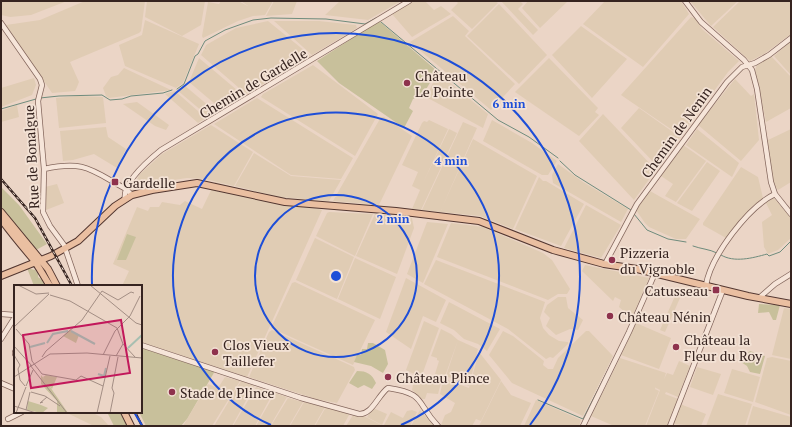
<svg xmlns="http://www.w3.org/2000/svg" width="792" height="427" font-family="'PT Serif',serif">
<style>
.farmland{fill:#e0ccb4}
.green{fill:#c8c09b}
.lines{fill:none;stroke-linecap:round;stroke-linejoin:round}
.stream{stroke:#6f8c7d;stroke-width:1}
.minor-casing{stroke:#84675d;stroke-width:6}
.major-casing{stroke:#533731;stroke-width:8}
.minor{stroke:#f6e5d9;stroke-width:4.5}
.major{stroke:#eabfa1;stroke-width:6}
.rail-casing{stroke:#362420;stroke-width:2.5}
.rail{stroke:#f3e2d5;stroke-width:1;stroke-dasharray:3;stroke-linecap:butt}
.ring{fill:none;stroke:#1d4ed8;stroke-width:2}
.poi-dot{fill:#8e324d;stroke:#f3e2d5;stroke-width:1.5}
.labels{text-anchor:middle;dominant-baseline:central;stroke-width:3.5;stroke-linejoin:round;paint-order:stroke}
.poi-label{font-size:14px;fill:#362420;stroke:#f3e2d5;text-anchor:start}
.street-label{font-size:14px;fill:#362420;stroke:#f3e2d5}
.inset-river{fill:none;stroke:#a7bfb1;stroke-width:2}
.inset-road{fill:none;stroke:#a38e84;stroke-width:1}
.view{fill:#c2185b;fill-opacity:0.15;stroke:#c2185b;stroke-width:2}
.inset-edge{fill:none;stroke:#362420;stroke-width:2}
.centre{fill:#1d4ed8;stroke:#f3e2d5;stroke-width:2}
.ring-label{font-size:12px;text-anchor:middle;font-weight:bold;fill:#1d4ed8;stroke:#f3e2d5;stroke-width:3.5;stroke-linejoin:round;paint-order:stroke}
</style>
<rect width="100%" height="100%" fill="#ebd5c6"/>
<path class="farmland" d="M1,1H67L31,15L10,17L1,15Z
M85,1H145L141,31L139,33L70,62L79,82L77,87L75,91L52,93L6,25L40,20Z
M147,1H205L201,25L182,36L145,17Z
M221,1H238L248,6L241,1H273L265,15L253,16L238,21L203,38L202,36L208,2L219,4Z
M274,1H297L292,14L266,16Z
M340,1H401L368,20L325,15Z
M414,1H425L434,10L441,6L451,14L412,37L392,14Z
M456,1H495L498,3L472,29L451,10L458,3Z
M501,1H520L523,4L518,9L538,30L533,35Z
M528,1H568L540,28L522,8Z
M605,1H681L689,14L643,67L583,24Z
M690,1H738L711,26Z
M740,1H791V34L764,54L750,61L713,27Z
M499,4L547,55L519,84L467,36Z
M453,16L469,31L465,36L515,84L491,110L410,42Z
M691,17L695,18L702,29L739,61L728,72L681,136L621,95Z
M145,20L199,44L183,83L176,88L125,66L119,45L142,35Z
M268,21L311,56L246,94L201,55L206,45L236,28Z
M274,21H319L356,25L357,28L312,55Z
M581,26L627,59L592,98L552,55Z
M791,41V75L774,56Z
M771,56L791,77V108L766,122L755,70L757,65Z
M199,58L244,96L221,109L189,82Z
M549,58L598,108L595,112L599,115L579,136L515,92Z
M313,65L378,114L355,156L261,97L263,94Z
M124,68L171,90L109,98L106,96L103,88L111,77L118,75Z
M438,73L488,114L483,128L426,97Z
M34,78L36,85L32,95L1,107V88Z
M735,79L751,96L754,94L759,140L741,161L698,125Z
M184,85L216,112L209,117L177,90Z
M175,91L206,118L198,123L165,94Z
M77,96L103,97L106,123L59,128L56,98Z
M257,98L353,158L341,179L291,175L214,124Z
M137,102L169,125L166,130L155,126L123,104Z
M17,105L19,117L1,122V111Z
M639,108L680,137L658,167L621,128Z
M603,114L656,170L634,200L579,141Z
M381,117H384L412,136L379,205L333,201Z
M429,120L448,129L423,183L449,129L457,133L421,210L412,209L420,190L412,186L418,172L402,165L422,123L424,121L427,122Z
M492,120L532,143L557,161L548,175H542L483,141Z
M463,122L477,128L441,210L473,139L537,176L513,229L480,216L422,210Z
M211,125L253,152L234,186L205,179L187,178L134,186L139,175L162,154Z
M106,127L108,137L126,149L117,168L94,154L73,160L63,161L60,131Z
M697,129L739,163L732,177L686,145Z
M791,129V182L778,190L774,185L766,141Z
M683,145L706,161L676,202L665,196L673,184L661,176Z
M254,153L291,176L341,180L329,201L278,197L235,186Z
M707,162L720,171L692,211L677,203Z
M558,164L583,182L628,209L621,222L553,183L552,175Z
M741,167L758,177L763,198L752,207L726,238L703,225V223Z
M539,177L543,181H546L584,204L561,246L515,229Z
M215,182L322,210L247,377L141,342V286H122L129,271L113,264L137,207L148,211L150,207H159L162,202L180,205L185,201L202,209Z
M57,184L64,203L46,210L43,201L45,187Z
M650,191L700,219L686,239H676L649,227L645,223L636,210Z
M774,198L791,218V238L778,250L768,254L764,247L762,222L772,215L766,203Z
M586,205L621,225L601,258L564,248Z
M329,212L373,214L355,256L316,236L327,213Z
M375,214L412,218L414,228L397,274L356,256Z
M427,222L448,224L423,283L407,274Z
M451,223L483,227L543,253L552,260L570,289L567,294H558L548,300L437,257Z
M315,238L354,257L337,299L296,280Z
M355,258L396,277L380,319L338,299Z
M436,260L545,302L540,318L543,328L549,335L559,341L568,342V344L553,358L550,357L546,359L508,329L424,284Z
M585,265L649,278L632,318L619,307L621,300L615,297L613,301L582,271Z
M406,278L446,300L436,322L423,316L411,349L386,332Z
M295,282L375,320L353,365L271,328L292,283Z
M675,296L680,298L665,332L660,330Z
M558,297H566L568,308L583,320L578,330L570,329L556,335L546,326L550,318L544,312L547,305Z
M449,302L500,329L487,351L478,344L464,339L454,330L440,323Z
M784,308L791,309V359L772,355Z
M424,321L439,328L422,375H416L406,370Z
M636,323L671,338L659,369L621,355Z
M441,329L451,334L458,340L444,379L434,377L439,361L437,360V358L431,356Z
M272,330L354,367L355,370L337,403L316,399L249,377L269,332Z
M503,331L513,336L544,361L543,365L548,369H553L558,358L586,331H589L613,356L583,416L512,383L489,355Z
M458,340L478,349L469,386L446,376Z
M479,352L501,380L481,421L476,419L472,426H442L441,425L445,415L451,412L455,403L440,394L442,385L445,379L469,388Z
M772,357L791,361V415L755,402L767,358Z
M620,358L666,373L664,379L667,373L673,375L679,361L690,366L678,397L666,392L665,394L678,399L667,426H646L660,390L656,388V387L655,389L659,391L645,426H614L591,416Z
M697,367L721,374L713,395L690,387Z
M732,369L760,377L753,402L724,393Z
M225,377L240,381L212,426H183L208,384L218,388Z
M414,380L441,383L438,394L427,393L425,399H422L412,390Z
M241,381L254,386L232,426H214Z
M501,381L511,395L531,403L520,426H479Z
M256,387L273,393L255,426H233Z
M275,393L287,397L270,426H256Z
M718,394L752,404L745,426H706Z
M288,398L303,402L289,426H271Z
M536,400L581,420L579,426H524Z
M304,402L325,407L314,426H290Z
M680,404L706,414L701,426L673,424Z
M753,406L791,417V426H747Z
M326,407L347,412L349,415L343,426H315Z
M373,408L387,414L382,425L367,417Z
M412,410L417,412L410,426L384,425L391,412L403,418L407,411Z
M420,410L433,425V426H411Z
M65,412H91L101,417L109,426H94Z
M353,415L364,416L383,426H346Z"/>
<path class="green" d="M379,21L437,71L422,96L413,99L409,108L413,111L404,128L339,83L317,61Z
M1,187L19,205L47,244L36,250L1,210Z
M127,234L136,237L126,260H117Z
M27,268L35,270L38,274V277L42,280H44L49,286H34Z
M759,304L780,305L776,320H773L769,312L758,313Z
M368,343H373L385,350L388,364L383,373L371,366L354,362L357,355H361L362,349H367Z
M141,346L215,371L187,419L181,426H146L139,412H141Z
M750,351L765,356L760,374L750,372L747,366L741,362L742,358Z
M357,371C367,371 372,374 376,383L372,389L364,385L358,388L349,383Z
M107,412H120L127,426H114Z"/>
<g class="lines">
<path class="stream" d="M381,22L498,120L529,137L558,158
M177,89L184,84L195,56L198,54L205,41L225,30L253,20L271,18L326,19L365,24L376,18
M40,98L59,96L102,95L110,100L122,99L131,96L163,93L172,90
M1,109L36,99
M560,161L575,175L631,210
M634,214L647,230L668,239L686,242
M693,246C701,249 709,249 717,253
M721,255C734,263 753,258 767,254L769,256L780,252L791,241
M538,400L583,419L613,360"/>
<g class="minor-casing">
<path id="minor" d="M685,1L701,22L744,60L752,70L757,89L771,182L775,194L791,214
M1,23L40,79L42,85L38,101L44,169L43,212L50,226L64,245L78,286
M44,169C85,160 91,170 126,189L132,195
M125,199C122,183 150,159 161,150L409,1
M605,264L637,204L727,82L742,67L755,63L769,55L791,38
M706,285C711,256 748,207 775,194
M759,298L775,284L791,274
M1,314L15,315
M1,339L15,317
M141,345L301,398L359,414C372,415 378,395 388,388C427,394 415,402 438,426
M15,352V354
M1,383L15,389
M8,419L22,412
M583,426L629,332L655,273
M670,426L723,290"/>
</g>
<g class="major-casing">
<path id="major" d="M1,212L48,269L57,286
M1,219C11,233 22,246 33,259C39,267 44,277 50,286
M1,276L51,256L78,241L115,206L132,195L152,190L197,183L285,202L396,211L479,221L553,250L604,264L637,269L748,296L791,304
M124,412L131,426"/>
</g>
<use href="#minor" class="minor"/>
<use href="#major" class="major"/>
<g class="rail-casing">
<path id="rail" d="M1,179L35,218L72,286
M135,412L142,426"/>
</g>
<use href="#rail" class="rail"/>
</g>
<g class="ring">
<circle cx="336" cy="276" r="81"/>
<path d="M271 425A163 163 0 1 1 401 425"/>
<path d="M142 425A244 244 0 0 1 134 412M92 285A244 244 0 1 1 530 425"/>
</g>
<g class="poi-dot">
<circle cx="407" cy="83" r="4"/>
<rect x="111" y="178" width="8" height="8" rx="2"/>
<circle cx="612" cy="260" r="4"/>
<rect x="712" y="286" width="8" height="8" rx="2"/>
<circle cx="610" cy="316" r="4"/>
<circle cx="676" cy="347" r="4"/>
<circle cx="215" cy="352" r="4"/>
<circle cx="388" cy="377" r="4"/>
<circle cx="172" cy="392" r="4"/>
</g>
<g class="labels">
<g class="poi-label">
<text x="415" y="75">Château<tspan x="415" dy="16">Le Pointe</tspan></text>
<text x="123" y="182">Gardelle</text>
<text x="620" y="252">Pizzeria<tspan x="620" dy="16">du Vignoble</tspan></text>
<text x="708" y="290" text-anchor="end">Catusseau</text>
<text x="618" y="316">Château Nénin</text>
<text x="684" y="339">Château la<tspan x="684" dy="16">Fleur du Roy</tspan></text>
<text x="223" y="344">Clos Vieux<tspan x="223" dy="16">Taillefer</tspan></text>
<text x="396" y="377">Château Plince</text>
<text x="180" y="392">Stade de Plince</text>
</g>
<g class="street-label">
<text transform="translate(253 83) rotate(-31)">Chemin de Gardelle</text>
<text transform="translate(676 132) rotate(-54)">Chemin de Nenin</text>
<text transform="translate(31 157) rotate(-93)">Rue de Bonalgue</text>
</g>
</g>
<g transform="translate(14 285)">
<rect width="128" height="128" fill="#ebd5c6"/>
<path d="M56,45L65,50L62,58L49,51ZM27,90L31,95L29,92L32,90L43,92L38,104L32,96L54,128H43V116L27,99ZM14,116L27,120L34,123L28,128L13,125Z" fill="#c8c09b"/>
<path class="inset-river" d="M57,46L81,59M33,58L39,49L54,46M16,62L31,58M114,63L128,50M84,89L90,91L92,83"/>
<path class="inset-road" d="M4,0L22,9L35,8M76,0L122,38L128,40M36,10L56,16L103,43M0,42L35,9M103,43L109,59L121,72M2,44L15,59L18,76L28,89L62,95L67,91L89,101M0,61L18,81M0,70L6,80L4,84L6,95L11,101M89,70L101,46L116,31L126,11M102,71L109,59M28,72L32,66L68,35L88,6L104,15L117,7L120,8M16,80L53,128M0,92L36,69L73,68L128,73M12,101L19,85M17,107L31,111L46,121M29,117L26,118L33,112M0,121L22,128M12,125L16,107M2,128L12,102M83,128L96,71M96,128L100,108L98,103L104,72M101,128H120"/>
<path class="view" d="M107,35L116,88L17,103L9,50Z"/>
<rect width="128" height="128" class="inset-edge"/>
</g>
<circle cx="336" cy="276" r="6" class="centre"/>
<g class="ring-label">
<text x="509" y="108">6 min</text>
<text x="451" y="165">4 min</text>
<text x="393" y="223">2 min</text>
</g>
<rect width="792" height="427" fill="none" stroke="#362420" stroke-width="4"/>
</svg>
